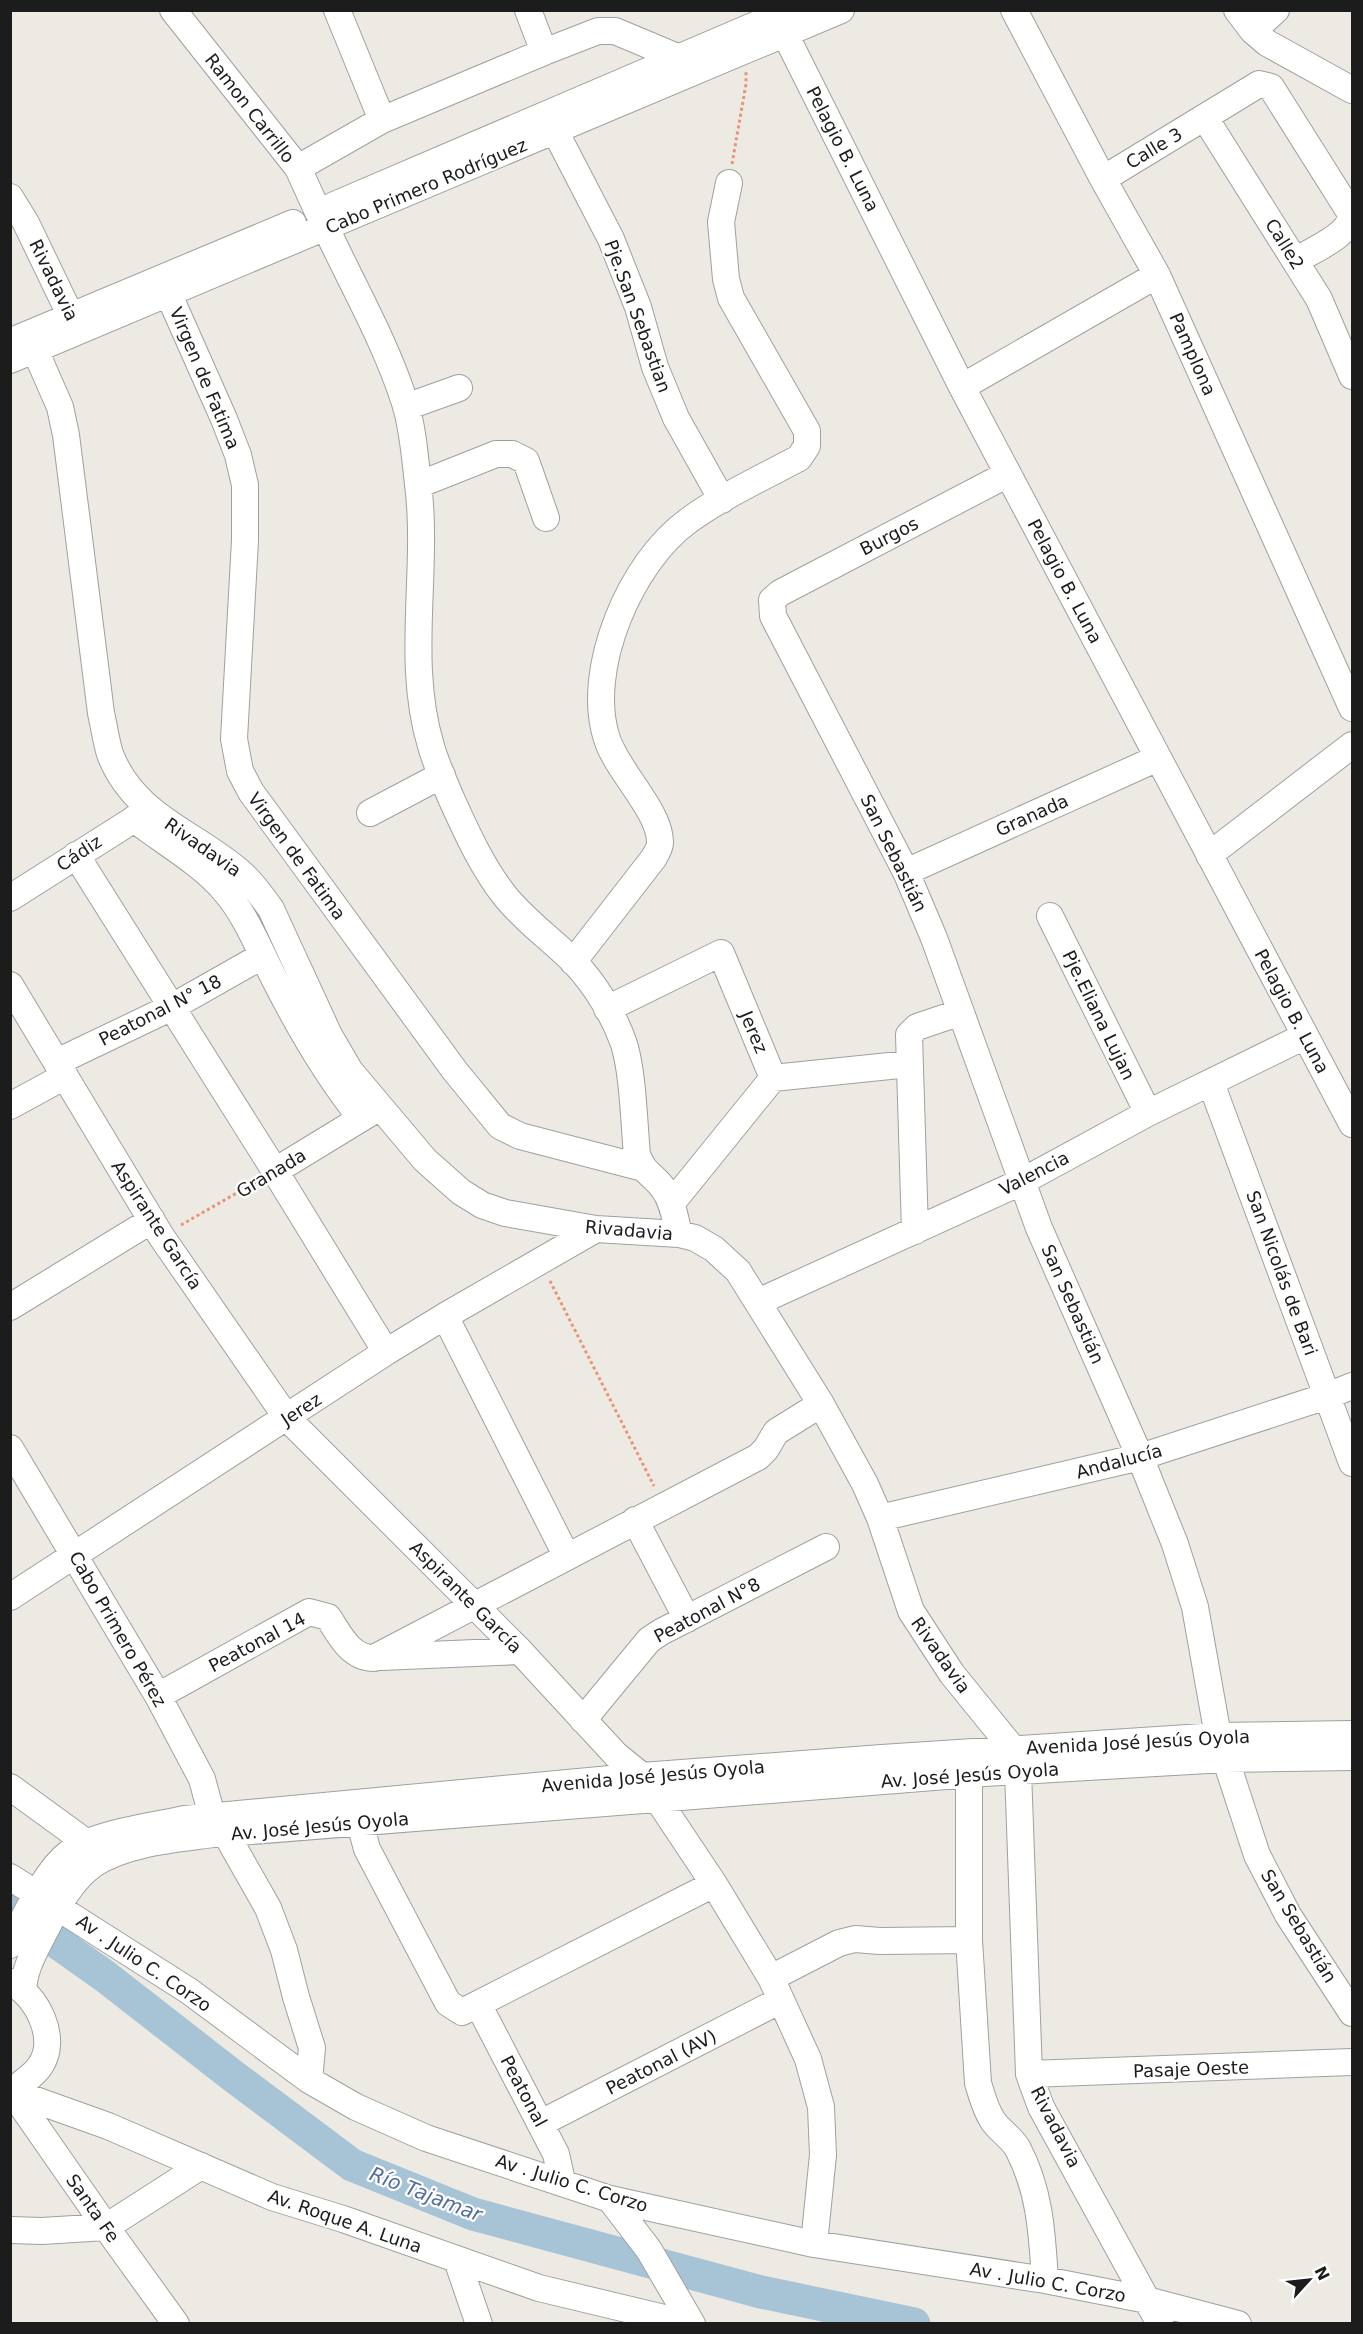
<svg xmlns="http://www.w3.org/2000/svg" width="1363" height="2334" font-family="'DejaVu Sans',sans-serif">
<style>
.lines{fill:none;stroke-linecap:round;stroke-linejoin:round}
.river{stroke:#a7c4d6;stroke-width:33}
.minor-casing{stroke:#a0a0a0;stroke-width:28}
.path{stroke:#eb9375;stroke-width:3;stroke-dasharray:3 3;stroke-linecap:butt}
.minor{stroke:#fff;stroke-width:26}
.labels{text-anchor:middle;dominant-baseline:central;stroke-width:4.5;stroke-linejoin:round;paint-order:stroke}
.street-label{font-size:18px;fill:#1c1c1c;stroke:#fff}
.water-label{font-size:20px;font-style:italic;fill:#536da1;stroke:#fff}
</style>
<rect width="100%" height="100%" fill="#eceae2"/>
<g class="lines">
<path class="river" d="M10,1909L106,1977L233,2076L352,2165L473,2214L761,2292L914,2324"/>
<g class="minor-casing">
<path id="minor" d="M173,10L298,168L318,212
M337,10L382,120
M528,10L544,52
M1014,10L1103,179L1157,275L1352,708
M1237,10L1253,31L1267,43L1352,90
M1253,31L1276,10
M785,34L962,387L1352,1124
M1205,118L1319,299L1352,376
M555,131L611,239L638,307L655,367L676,418L722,500
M298,168L382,120L544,52L598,31H615L677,57
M1103,179L1259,84L1271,87L1351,214C1352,234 1312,251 1296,260
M10,197L26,223L77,329
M332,206L790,10
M326,228C353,286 386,343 405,403C413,428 415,458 418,484C429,570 405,661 431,746C436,764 444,781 451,798C466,831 482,867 505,896C525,921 551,939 574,962C595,984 614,1015 624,1044C633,1073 634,1123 637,1155C645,1175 653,1174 663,1188C673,1201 675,1219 679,1234
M169,295L224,419L238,455L245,485V540L234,739L240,771L251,792L455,1071L500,1126L520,1136L643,1168
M28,334L60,407L66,435L101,713C104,726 106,741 110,754C134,817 196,833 241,873C253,883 262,897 271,909L329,1035L350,1071L425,1160L461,1192L482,1205L505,1213L596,1229L679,1234L695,1238L714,1249L738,1271L821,1404L865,1484L880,1518L911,1611L952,1674L1013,1749L1018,1771L1029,2074L1041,2107L1160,2324
M14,340L293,223
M10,360L841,10
M962,387L1157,275
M406,407L459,388
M1008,474L780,593L772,600L773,616L906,872L934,938L1039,1228L1140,1457L1175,1544L1195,1607L1218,1736L1257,1855L1288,1915L1352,2013
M418,485L496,454H512L526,461L546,518
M370,813L442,775
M134,819C162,841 201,863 224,890C247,916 260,952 276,982C300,1029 328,1077 361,1118
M76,855L275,1171L386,1352
M1209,855L1352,745
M906,872L1158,758
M10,898L147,811
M1050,916L1148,1113
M573,962L653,859C656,854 660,848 660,843C661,812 617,771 607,739C584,670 631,562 688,521C722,496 762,478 799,458L807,446V431L731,298L726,279L721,222L729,183
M10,985L161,1236L287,1418L520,1651L616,1755L642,1776L714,1884L771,1978L808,2059L821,2107L823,2155L814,2244
M607,1009L721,953L773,1078L671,1204
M57,1062L172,1007L262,956
M773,1078L909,1064
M1211,1083L1352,1463
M10,1106L65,1076
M275,1171L375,1110
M915,1231L909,1035L917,1027L961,1012
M758,1302L1021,1182L1148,1113L1305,1036
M10,1307L152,1220
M445,1316L567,1557
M10,1448L158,1696L202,1779L212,1816
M880,1518L1140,1457L1327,1396L1352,1386
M635,1520L687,1619
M10,1597L386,1352L445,1316L596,1229
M381,1657L520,1651
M158,1696L309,1612L328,1617C340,1635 350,1658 374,1658L758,1457L766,1449L776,1432L821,1404
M583,1720L649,1640L661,1632L826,1547
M969,1774V1940L978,2083C982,2096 985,2109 993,2121C1000,2131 1012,2138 1018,2149C1040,2191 1042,2233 1045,2280
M10,1787L87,1843L96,1852
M360,1823L367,1849L448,2003L462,2012L714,1884
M226,1834L268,1908L284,1950L296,1997L312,2048L309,2080
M10,1877L189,1991L309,2080L356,2107L426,2138L610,2199L814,2244L1045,2280L1147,2300L1238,2324
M10,1945C25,1916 45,1871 70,1852C95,1833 154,1826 185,1819L642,1776L882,1758L1218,1736L1352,1734
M771,1978L839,1943L855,1939L880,1941L969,1940
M10,1982C37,1995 59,2039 40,2066C34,2076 21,2083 12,2091
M23,1991C24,1968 35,1951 45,1931C57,1907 72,1879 94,1864C125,1843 177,1839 214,1834L984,1773L1225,1759L1352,1757
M478,2004L556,2154L562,2181
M1029,2074L1352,2062
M10,2089L106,2227L176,2324
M10,2091L108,2126L272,2197L343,2219L539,2288L689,2324
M541,2123L781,2000
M610,2199L649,2250L692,2324
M10,2230L42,2231L106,2227L201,2166
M457,2260L479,2324"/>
</g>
<path class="path" d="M732,164L746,84V72
M181,1225L256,1182
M550,1281L654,1486"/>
<use href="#minor" class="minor"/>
</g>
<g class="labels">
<g class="street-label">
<text transform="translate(250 108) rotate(52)">Ramon Carrillo</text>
<text transform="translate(1154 148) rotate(-31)">Calle 3</text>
<text transform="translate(843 149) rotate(63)">Pelagio B. Luna</text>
<text transform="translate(426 186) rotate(-23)">Cabo Primero Rodríguez</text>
<text transform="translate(1285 244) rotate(58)">Calle2</text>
<text transform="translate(54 280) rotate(64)">Rivadavia</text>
<text transform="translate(638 316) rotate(70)">Pje.San Sebastian</text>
<text transform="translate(1193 354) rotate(66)">Pamplona</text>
<text transform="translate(205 378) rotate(67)">Virgen de Fatima</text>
<text transform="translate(889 536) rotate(-27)">Burgos</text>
<text transform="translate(1065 581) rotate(62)">Pelagio B. Luna</text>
<text transform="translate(1032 815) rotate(-24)">Granada</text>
<text transform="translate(203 847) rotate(35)">Rivadavia</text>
<text transform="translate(79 853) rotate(-33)">Cádiz</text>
<text transform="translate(894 853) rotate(64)">San Sebastián</text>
<text transform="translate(297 856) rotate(54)">Virgen de Fatima</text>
<text transform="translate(160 1010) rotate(-27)">Peatonal N° 18</text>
<text transform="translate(1292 1011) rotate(62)">Pelagio B. Luna</text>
<text transform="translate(1099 1015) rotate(64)">Pje.Eliana Lujan</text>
<text transform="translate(754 1032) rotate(67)">Jerez</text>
<text transform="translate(271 1173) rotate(-31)">Granada</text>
<text transform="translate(1034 1173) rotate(-27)">Valencia</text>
<text transform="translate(157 1225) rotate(57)">Aspirante García</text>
<text transform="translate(629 1230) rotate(5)">Rivadavia</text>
<text transform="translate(1282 1273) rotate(70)">San Nicolás de Bari</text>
<text transform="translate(1073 1304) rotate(66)">San Sebastián</text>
<text transform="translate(301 1409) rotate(-33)">Jerez</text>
<text transform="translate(1119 1461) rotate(-15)">Andalucía</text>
<text transform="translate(466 1597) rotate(45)">Aspirante García</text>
<text transform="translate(707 1610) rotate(-28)">Peatonal N°8</text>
<text transform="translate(118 1629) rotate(60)">Cabo Primero Pérez</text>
<text transform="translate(257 1642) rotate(-28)">Peatonal 14</text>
<text transform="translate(941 1655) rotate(55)">Rivadavia</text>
<text transform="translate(1138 1742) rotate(-3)">Avenida José Jesús Oyola</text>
<text transform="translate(970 1775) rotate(-4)">Av. José Jesús Oyola</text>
<text transform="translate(653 1776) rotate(-5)">Avenida José Jesús Oyola</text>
<text transform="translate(320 1826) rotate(-5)">Av. José Jesús Oyola</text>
<text transform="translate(1299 1926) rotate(59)">San Sebastián</text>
<text transform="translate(144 1963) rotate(34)">Av . Julio C. Corzo</text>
<text transform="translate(661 2062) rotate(-27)">Peatonal (AV)</text>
<text transform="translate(1191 2069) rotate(-2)">Pasaje Oeste</text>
<text transform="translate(524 2091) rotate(62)">Peatonal</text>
<text transform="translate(1056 2127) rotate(63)">Rivadavia</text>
<text transform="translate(572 2183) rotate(17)">Av . Julio C. Corzo</text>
<text transform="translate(93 2208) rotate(55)">Santa Fe</text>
<text transform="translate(345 2221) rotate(19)">Av. Roque A. Luna</text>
<text transform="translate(1048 2282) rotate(10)">Av . Julio C. Corzo</text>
</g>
<g class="water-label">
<text transform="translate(426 2194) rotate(21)">Río Tajamar</text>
</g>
</g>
<rect width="1363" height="2334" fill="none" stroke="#1c1c1c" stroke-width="24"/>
<g transform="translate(1309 2280) rotate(63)" stroke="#ffffff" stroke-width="4.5" paint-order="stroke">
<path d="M0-4.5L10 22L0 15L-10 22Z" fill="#1c1c1c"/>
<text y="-9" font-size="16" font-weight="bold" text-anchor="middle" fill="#1c1c1c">N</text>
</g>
</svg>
